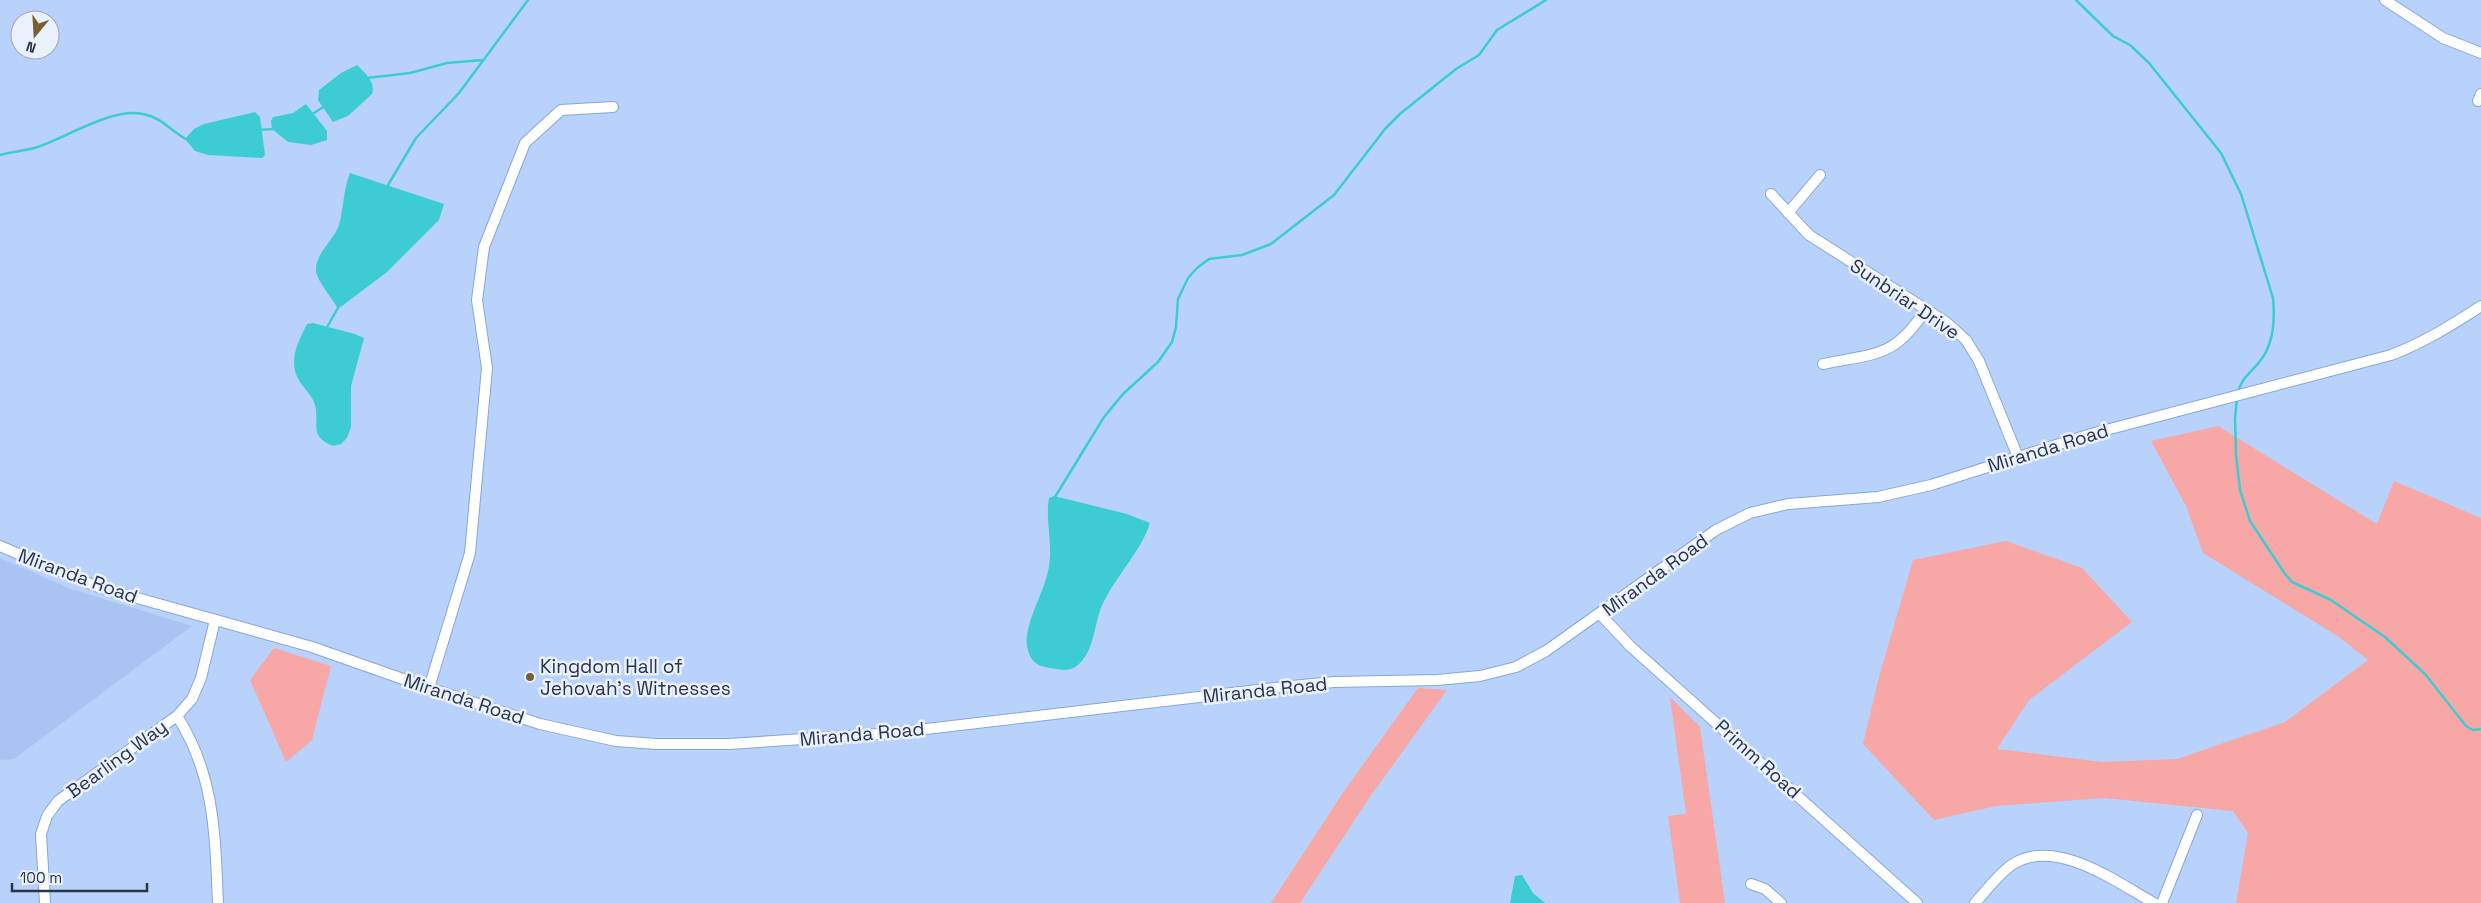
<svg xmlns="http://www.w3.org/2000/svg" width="2481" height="903" font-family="'Space Grotesk',sans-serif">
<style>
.built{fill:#a9c4f3}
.green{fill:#f7a7a6}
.water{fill:#3dccd3}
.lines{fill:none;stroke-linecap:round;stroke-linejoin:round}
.stream{stroke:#3dccd3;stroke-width:2.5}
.minor-casing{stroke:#87a6d9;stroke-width:12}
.minor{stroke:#fff;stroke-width:10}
.poi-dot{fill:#795e30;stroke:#ebf1fc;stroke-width:2}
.labels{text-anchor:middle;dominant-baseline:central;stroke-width:5;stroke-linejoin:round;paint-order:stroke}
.street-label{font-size:19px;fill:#283449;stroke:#ebf1fc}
.poi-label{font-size:19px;fill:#283449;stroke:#ebf1fc;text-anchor:start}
</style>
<rect width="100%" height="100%" fill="#b8d2fc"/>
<path class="built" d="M0,558L71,589L192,626L14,759L0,760Z"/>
<path class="green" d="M2218,426L2377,524L2394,481L2481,518V903H2236L2248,833L2233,811L2104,798L1996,806L1934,820L1863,744L1879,677L1913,560L2006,541L2082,568L2132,622L2029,700L1997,749L2102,762L2177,759L2285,722L2368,660L2339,637L2203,553L2186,506L2151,441Z
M274,648L331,666L312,740L286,762L250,680Z
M1418,688L1447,690L1372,794L1300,903H1271L1342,794Z
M1670,697L1700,727L1725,903H1680L1668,816L1686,814Z"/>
<path class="water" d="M357,65C365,73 376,82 372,94L348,116L333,122L318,100L319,90L341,73Z
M306,104L327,131V140L311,145L288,142L272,129L271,121L273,117L293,113Z
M255,112L260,117L265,155L262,158L208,155L195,151L185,139L194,129L204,124Z
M350,173L444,204L439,220L387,272L338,309C333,299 315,279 316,269C316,253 334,240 339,225C344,208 343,190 350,173Z
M313,323L355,334L364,338L351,386V427L347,438L341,444L333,446C308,436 320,424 315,405C312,395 305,390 300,382C287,363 298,342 307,324Z
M1054,496L1127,514L1150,523C1140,554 1114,577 1101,608C1094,626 1094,649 1080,663C1070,674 1057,669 1045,667C1034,665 1029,657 1027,646C1024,622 1046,590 1049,566C1053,543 1045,521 1049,498Z
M1522,875L1533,893L1545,903H1510L1515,876Z"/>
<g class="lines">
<path class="stream" d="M2076,0L2113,36L2130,45L2149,63L2221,153L2241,194L2273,298C2275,319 2274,344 2260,361C2252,372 2240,379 2238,393
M367,78L410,73L447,63L483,60
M311,115L325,106
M258,130L273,129
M0,155C11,152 23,151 34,148C65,139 111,107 143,114C161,117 171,131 186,139
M389,188L388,185L416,138L459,93L528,0
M326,329L339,306
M2237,398L2235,419L2236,455L2240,490L2250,521L2285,574L2292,582L2331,600L2385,637L2425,674L2466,726L2473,730L2481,729
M1055,497L1104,417L1123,394L1158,362L1172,342L1176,327L1178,299L1188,278L1197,268L1209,259L1242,255L1271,244L1334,195L1385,129L1401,113L1456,69L1479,55L1497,30L1546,0"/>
<g class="minor-casing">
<path id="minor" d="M2385,0L2443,38L2481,53
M2478,101L2481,94
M1771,194L1809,235L1946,322L1966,340L1979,361L2018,457
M1788,213L1820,175
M1823,364C1876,353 1895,358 1926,309
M0,546L98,587L312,647L420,685L540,724L616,741L656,744H729L892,733L1292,686L1334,682L1437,680L1480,676L1516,667L1546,651L1716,530L1750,513L1788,504L1878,497L1931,485L2091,434L2391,355C2423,343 2452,325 2481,306
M1600,614L1630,646L1917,903
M429,688L470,553L487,368L477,300L484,247L525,143L561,110L613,107
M177,716C215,775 215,835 218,903
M1751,884L1765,889L1781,903
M45,903L41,834L47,816L58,801L177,716L192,699L201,678L215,620
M1975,903C1987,890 1998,874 2013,864C2056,837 2116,882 2154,903
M2162,903L2197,815"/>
</g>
<use href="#minor" class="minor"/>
</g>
<circle class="poi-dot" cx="530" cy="677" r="5"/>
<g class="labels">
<g class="street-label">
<text transform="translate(1905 299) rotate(34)">Sunbriar Drive</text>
<text transform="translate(2048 448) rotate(-17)">Miranda Road</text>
<text transform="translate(1655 575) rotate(-36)">Miranda Road</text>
<text transform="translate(78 576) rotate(20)">Miranda Road</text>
<text transform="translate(1265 690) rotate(-6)">Miranda Road</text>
<text transform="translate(464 699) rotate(18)">Miranda Road</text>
<text transform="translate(862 734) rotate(-5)">Miranda Road</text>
<text transform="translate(117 759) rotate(-36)">Bearling Way</text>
<text transform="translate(1758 759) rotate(42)">Primm Road</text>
</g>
<g class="poi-label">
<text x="540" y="666">Kingdom Hall of<tspan x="540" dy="22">Jehovah’s Witnesses</tspan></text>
</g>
</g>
<g transform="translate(35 35) rotate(198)"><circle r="24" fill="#ebf1fc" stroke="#9da5b4"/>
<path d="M0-4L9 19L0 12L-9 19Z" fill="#795e30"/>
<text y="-8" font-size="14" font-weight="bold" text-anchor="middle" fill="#283449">N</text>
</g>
<path d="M12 883v8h135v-8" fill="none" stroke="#283449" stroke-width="2.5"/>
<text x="20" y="883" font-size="15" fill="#283449" stroke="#ebf1fc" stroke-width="4" paint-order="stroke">100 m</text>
</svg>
